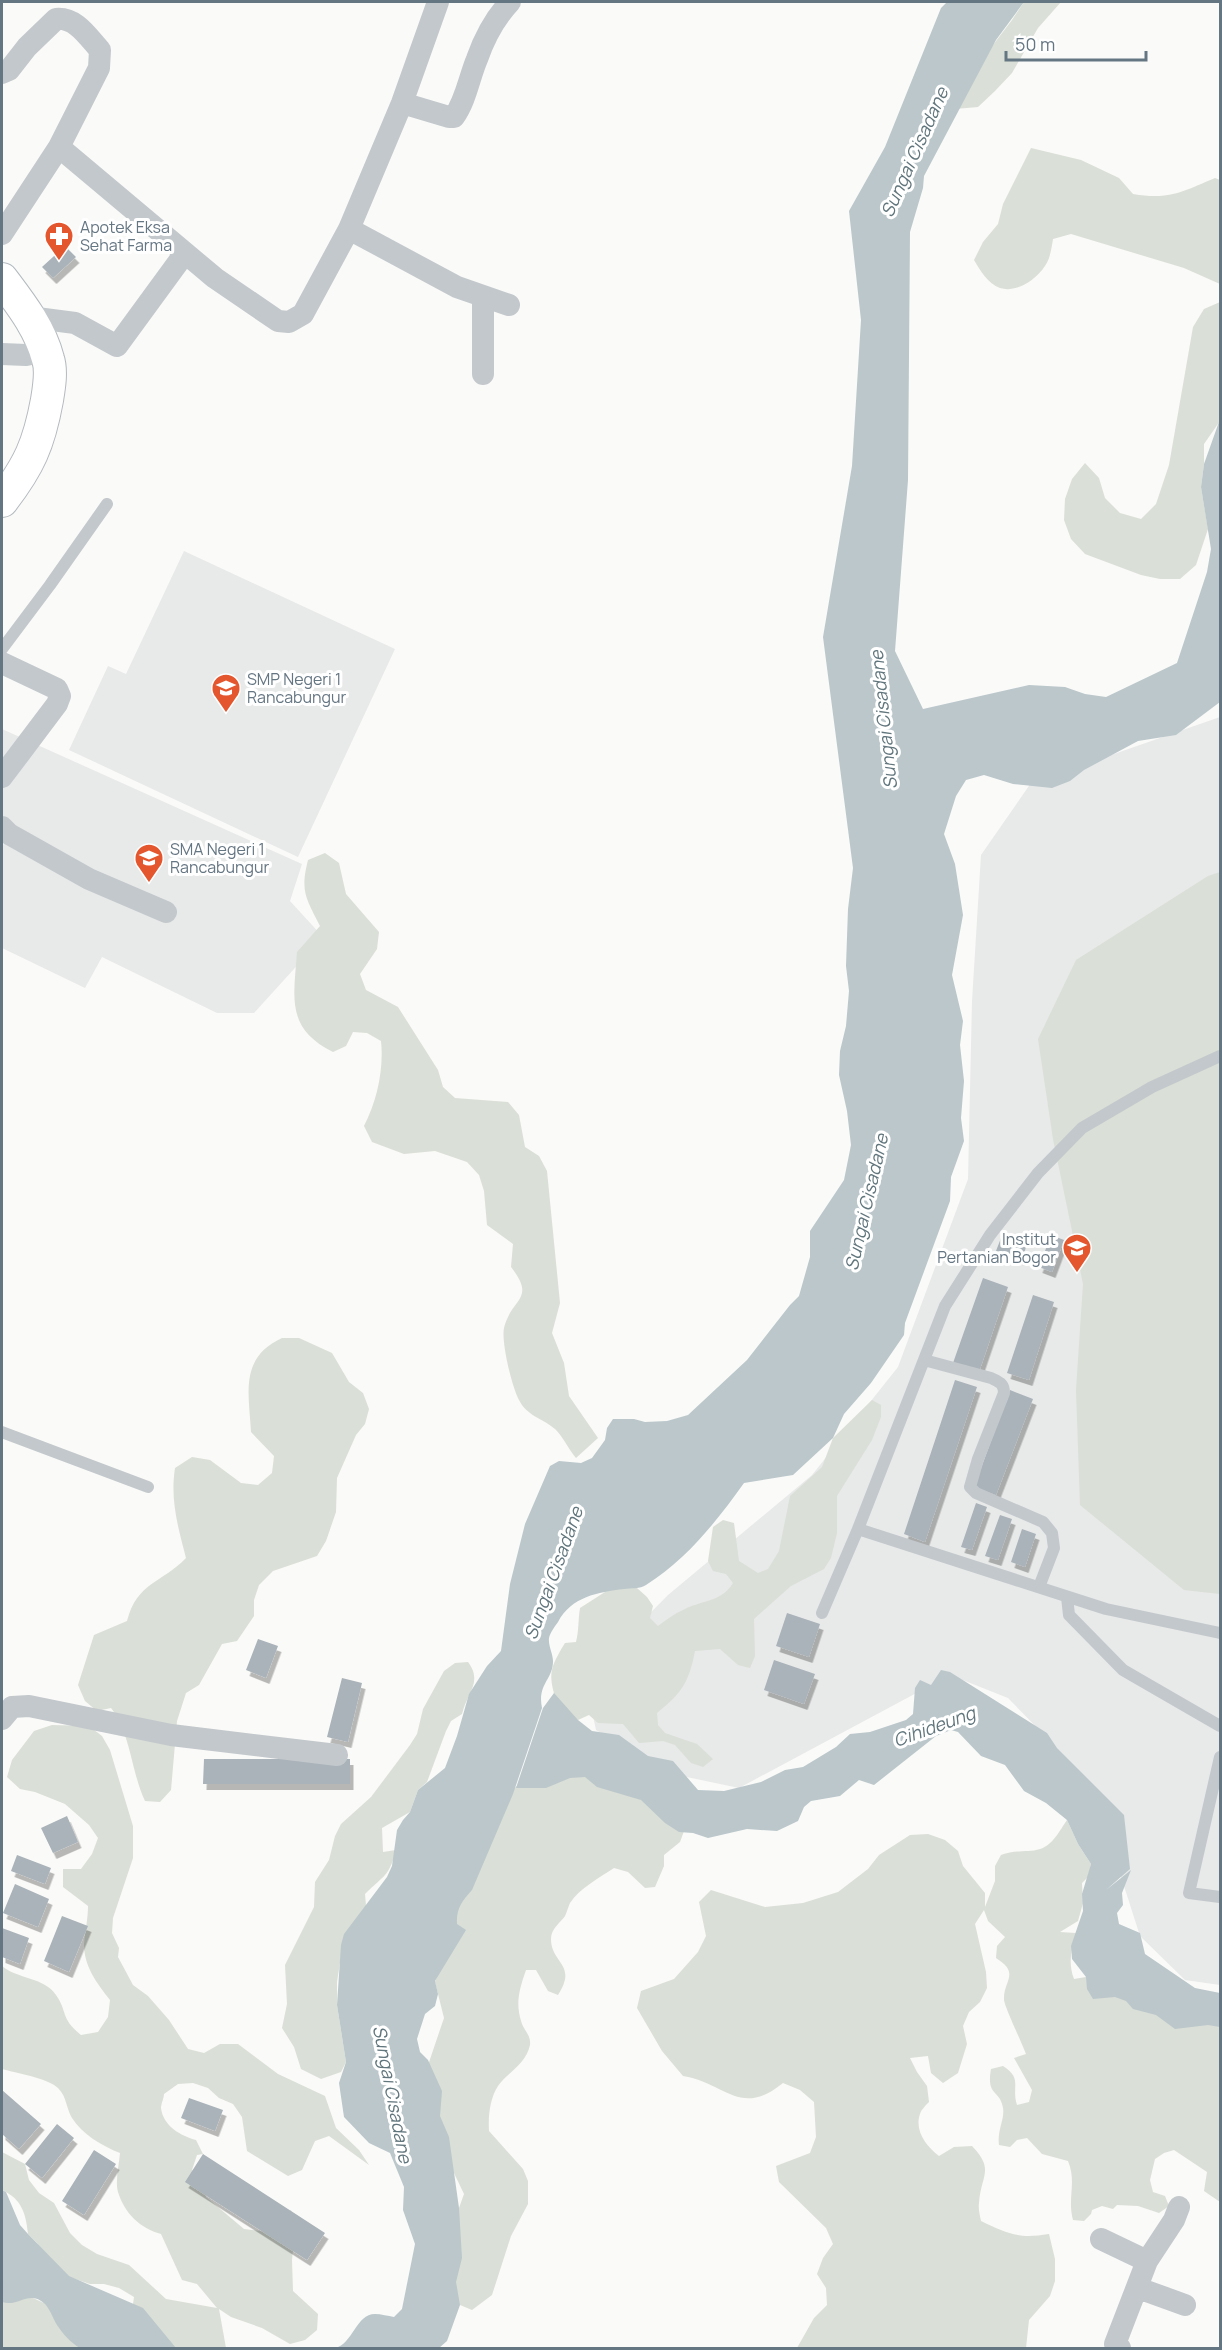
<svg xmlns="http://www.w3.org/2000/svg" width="1222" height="2350" font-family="Manrope,sans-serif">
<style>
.built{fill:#e8e9e9}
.green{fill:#dadfd7}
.water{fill:#bbc7cb}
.building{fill:#aab3b9;filter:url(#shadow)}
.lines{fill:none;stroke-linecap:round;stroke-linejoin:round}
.secondary-casing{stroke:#b3babf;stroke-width:34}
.lane{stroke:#c3c8cc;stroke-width:12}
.street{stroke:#c3c8cc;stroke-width:22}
.secondary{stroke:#fff;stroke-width:32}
.labels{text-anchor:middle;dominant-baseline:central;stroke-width:6;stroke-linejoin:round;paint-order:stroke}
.poi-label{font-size:16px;fill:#657683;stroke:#fff;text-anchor:start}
.water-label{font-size:18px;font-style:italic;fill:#60757c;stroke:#fff}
</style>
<defs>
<filter id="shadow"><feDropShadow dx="3.5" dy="6" stdDeviation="0" flood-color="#0004"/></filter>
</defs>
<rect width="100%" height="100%" fill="#fafaf8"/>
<path class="built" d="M184,551L395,649L298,857L69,750L108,666L126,674Z
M1220,717V1985L1185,1980L1140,1936L1091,1783L1008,1698L950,1675L739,1788L663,1772L596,1730L585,1679L668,1595L812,1475L898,1367L968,1179L972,1001L981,855L1031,783Z
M2,729L302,864L290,901L323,937L254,1013H217L102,957L85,988L2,948V848L4,843L2,841Z"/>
<path class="green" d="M1024,2H1061L1038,28L1012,73L995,91L978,107L955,109L964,83L1012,20Z
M1031,148L1081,160L1119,178L1133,194C1169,200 1182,192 1215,178L1220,180V284L1184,268L1071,234L1053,239C1052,245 1051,252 1049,258C1043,275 1019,294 1000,288C988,284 980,270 974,260L983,242L998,224L1003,204Z
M1220,302V421L1204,444V464L1201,487L1208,529L1196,565L1180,579H1160L1141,575L1085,554L1071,539L1064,520L1065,499L1072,479L1085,463L1099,478L1105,498L1120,513L1141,519L1156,504L1169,465L1193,327L1204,309Z
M325,853L339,863L346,894L379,932L377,949L360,974L366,990L398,1007L438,1070L443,1087L455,1098L508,1102L519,1115L525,1147L539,1156L547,1171L560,1303L552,1333L564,1363L569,1396L598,1438L576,1458C569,1450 562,1435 555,1429C542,1418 527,1416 519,1400C512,1387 501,1342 504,1328C511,1298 537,1300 511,1267L513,1244L487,1225L484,1191L479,1175L467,1162L435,1151L404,1154L372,1142L364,1126C377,1101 384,1069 381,1041L367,1033L353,1032L346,1046L333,1052C285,1028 294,997 297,952L320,926C306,898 300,892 308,860Z
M1220,872V1594L1184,1590L1080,1505L1076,1390L1083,1284L1053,1139L1038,1039L1076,960L1208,876Z
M282,1338H299L332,1353L349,1382L363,1393L369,1409L365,1424L356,1435L337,1478L336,1512L326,1541L317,1556L273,1571L259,1585L254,1600V1616L237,1641L222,1644L199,1685L186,1693L177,1721L171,1790L160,1802L145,1801C131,1771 131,1734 111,1708L97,1711L85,1701L78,1685L94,1635L127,1621C137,1582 162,1583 186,1558C178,1527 170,1500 175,1468L192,1457L210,1460L241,1483L258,1485L272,1473L274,1456L251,1432C249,1393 239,1358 282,1338Z
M872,1400L881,1405V1417L872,1440L837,1496V1533L831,1558L824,1569L791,1586L754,1619L755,1656L750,1668L738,1665L720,1649L695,1651C689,1682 682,1693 657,1713L658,1725L665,1733L697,1744L713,1759L703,1767L691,1763L675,1745L663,1741L639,1743L623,1724L598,1723L589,1715L578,1720L558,1708C549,1676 547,1672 565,1643L576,1642C579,1631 578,1620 580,1608L605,1592L609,1581L627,1579L647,1597L653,1606L650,1618L658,1626C666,1620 674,1614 683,1610C701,1600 721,1603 733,1583L726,1574L713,1571L708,1561L713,1527L723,1520L734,1523L739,1561L758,1573L768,1569L779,1551L790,1496L822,1467L833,1438Z
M468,1662C483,1682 467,1693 462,1714L451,1721L446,1731L427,1782L418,1790L410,1812L382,1828L383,1852L396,1850C389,1877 384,1875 365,1894L366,1906L362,1929L341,1956L337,1982V2005L346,2062L341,2072L321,2079L301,2069L294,2047L282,2028L287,2004L285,1965L314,1907L315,1882L329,1860L335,1836L341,1824L371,1797L410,1745L417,1734L423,1709L444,1671L455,1663Z
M52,1725L89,1726L102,1736L110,1750L133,1826V1858L113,1918L112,1933L119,1948L118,1957L133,1985L148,1996L169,2020L188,2049L204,2053L220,2044H238L278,2074L325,2096L336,2128L359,2150L369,2165L329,2136L315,2141L302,2170L288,2176L247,2151L242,2117L233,2104L219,2098L208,2088L193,2083L178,2084L164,2094C164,2098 161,2104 161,2108C163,2126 181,2136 196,2140L203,2154L197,2155L192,2170L204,2181L206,2197L244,2229L261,2231L291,2210L295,2227L292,2260L293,2291L318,2314L317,2330L305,2340L290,2344L262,2328L231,2317L219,2309L226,2348H165L133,2304L134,2297L119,2288L104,2284H90L51,2271L37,2243L28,2234C26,2214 22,2199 2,2190V2152L25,2164L29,2180L39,2193L54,2203L70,2233L82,2245L97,2254L129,2265L166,2299L217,2308L197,2284L182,2280L161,2234C140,2228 125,2214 118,2192C115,2181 119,2165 120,2153C102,2146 82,2134 72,2118C66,2108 67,2097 58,2088C48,2078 16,2073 2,2069V1966C17,1979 44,1977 56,1995C68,2012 60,2018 81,2035L98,2032L108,2017L110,2000C97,1983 84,1967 84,1944C85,1932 88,1919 88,1906L63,1887V1869H81L92,1854L98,1838L89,1825L65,1804L35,1792L20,1789L7,1777L12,1760L34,1731Z
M569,1769L637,1794L684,1831L680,1842L664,1855V1866L655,1887L645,1888L628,1872L614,1868C599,1878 580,1888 570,1903C568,1907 567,1912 565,1916C559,1924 551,1929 551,1939C551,1964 578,1964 558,1995L548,1991L536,1970H526C519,1990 515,2004 522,2024C526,2033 531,2036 530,2045C526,2064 508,2072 498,2086C490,2098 488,2116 489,2131L523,2169L528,2181V2204L511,2236L492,2295L472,2310L460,2305L452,2296L459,2208L464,2194L454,2173L443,2165L425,2074L444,2018L435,1982L456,1924V1912L502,1800L521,1782Z
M1067,1820L1078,1844L1091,1864L1088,1877L1082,1883L1083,1903L1078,1921L1060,1932L1076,1933C1071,1948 1068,1964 1074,1979L1086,1977L1220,2017V2202L1204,2191L1207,2172L1174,2150L1164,2153L1155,2159L1150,2180L1153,2192L1165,2196L1169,2206L1159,2213L1138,2206L1117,2205L1113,2209L1102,2206L1092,2210L1091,2214L1084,2221L1073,2220C1067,2199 1077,2182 1068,2161L1042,2154L1027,2138L1017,2140L1010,2147L999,2145C997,2130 1005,2119 1003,2108C1000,2089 986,2097 991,2069L1003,2066C1023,2079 1011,2086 1017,2105L1029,2102L1032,2090L1014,2058L1026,2054C1022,2043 1005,2008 1004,2000C1003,1980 1021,1974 996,1958L997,1946L1005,1937L988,1921L984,1910L975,1924L986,1972L987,1988L980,2002L969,2012L963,2026L967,2044L958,2073L943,2083L931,2073L928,2056L910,2058L917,2072L927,2086L929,2102C926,2105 921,2110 920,2114C914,2131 927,2147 939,2156L954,2147L972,2146C995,2170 981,2175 979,2203C978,2209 980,2216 981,2221C1008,2234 1019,2239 1049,2234L1055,2259V2281L1050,2296L1029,2320L1026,2348H797L814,2318L827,2305L826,2288L817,2274L823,2258L833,2244L826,2228L779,2182L776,2166L810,2153L816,2137L814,2102L800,2090L783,2083C740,2118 726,2083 683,2076L662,2051L637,2008L641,1991L674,1979L698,1952L706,1936L699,1902L711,1890L765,1907L803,1903L838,1892L868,1869L879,1855L910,1835L928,1834L945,1840L958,1851L963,1866L985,1893V1907L995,1881V1866L1001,1855C1017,1849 1028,1853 1040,1849C1053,1845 1060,1830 1067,1820Z
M2,2297L33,2298L44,2303L53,2312L57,2324L90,2348H2Z"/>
<path class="water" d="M947,2H1024L996,40L924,176L923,188L910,232L908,480L895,651L923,709L1029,685L1065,687L1085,694L1106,697L1177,663L1207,572L1211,549L1201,487L1204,464L1220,419V702L1176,735L1138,741L1084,770L1070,781L1052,788L1013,784L984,775L966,780L956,796L944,834L955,864L963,915L952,975L963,1021L960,1045L964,1081L961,1118L964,1141L951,1177L950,1201L905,1323L904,1335L871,1383L844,1414L833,1438L793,1475L744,1483C716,1522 687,1559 646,1585C640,1589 631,1588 624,1589C598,1592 571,1597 558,1622C555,1626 550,1633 549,1638C548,1645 553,1654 553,1661C553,1680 537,1684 542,1708L513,1794L472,1890C462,1901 456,1909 457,1924L466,1930L435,1981L438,1994L435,2006L425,2014L417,2039L420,2052L428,2060L442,2091L440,2116L449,2137L459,2208L462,2258L456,2282L460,2305L447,2341L439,2348H335C353,2344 356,2314 375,2314C381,2314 388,2316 394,2317L402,2309L415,2244L403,2210L404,2187L390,2153L369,2143L344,2117L339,2083L346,2062L337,2005L341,1945L344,1934L387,1877L392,1866L397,1830L403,1820L410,1812L418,1790L445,1768L457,1736L469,1694L487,1666L501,1651L510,1584L525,1524L550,1466L559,1461L581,1463L592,1458L605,1440L607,1428L613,1419H634L645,1422L667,1421L688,1415L747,1360L790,1305L799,1296L810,1257V1231L844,1180L851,1145L847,1111L839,1075L840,1051L846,1026L849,991L846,966L848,909L853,868L823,637L852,466L861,320L849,211L885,147L941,8Z
M941,1670L950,1672L1047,1733L1057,1748L1124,1815L1130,1869L1106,1890L1131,1870L1122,1893L1123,1905L1117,1913L1119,1924L1140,1933L1145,1954L1195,1988L1220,1993V2027L1208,2025L1175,2029L1156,2015L1133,2009L1126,2001L1115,1997L1093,1999L1087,1989L1086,1977L1072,1959L1071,1946L1083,1911L1082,1894L1091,1864L1078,1844L1067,1820L1046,1803L1024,1791L1005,1765L981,1756L958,1732L951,1730L936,1736L874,1785L859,1780L840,1796L811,1801L804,1807L798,1821L777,1831L747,1829L708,1838L693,1833L679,1832L665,1823L641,1800L597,1787L585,1777L570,1778L546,1788H516L543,1708L554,1693L578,1720L592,1731L619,1735L648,1756L673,1761L698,1790L724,1791L761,1782L785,1770L803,1767L836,1747L850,1734L870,1732L906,1720L913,1714L915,1688L920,1680L931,1685Z
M2,2190L6,2192L20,2225L28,2234L69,2276L143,2308L176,2348H80C71,2343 63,2334 57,2325C51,2315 48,2300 33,2298C23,2297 15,2306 2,2302Z"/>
<path class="building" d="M65,246L76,257L53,278L42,267Z
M1051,1235L1064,1240L1052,1272L1039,1267Z
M1001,1238L1026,1247L1022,1260L996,1251Z
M983,1278L1008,1287L979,1372L953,1363Z
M1033,1295L1054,1302L1029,1380L1007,1373Z
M955,1380L977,1387L925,1542L904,1534Z
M1010,1390L1033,1399L996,1495L974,1487Z
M976,1503L987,1507L972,1550L961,1547Z
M1000,1515L1012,1519L998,1560L985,1556Z
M1022,1529L1036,1534L1025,1567L1011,1562Z
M787,1613L820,1624L809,1657L776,1646Z
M258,1639L278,1646L266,1678L246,1670Z
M774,1660L815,1674L804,1704L764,1690Z
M342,1678L362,1683L348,1742L327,1737Z
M204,1759H350V1784H203Z
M67,1816L78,1842L53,1853L41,1828Z
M17,1855L51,1868L45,1884L11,1871Z
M15,1884L49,1899L38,1927L3,1913Z
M62,1916L88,1926L69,1972L44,1961Z
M2,1928L29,1938L20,1964L2,1957Z
M2,2090L41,2124L19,2149L2,2134Z
M189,2098L223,2110L215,2131L181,2118Z
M57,2124L74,2138L42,2178L25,2164Z
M94,2150L116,2164L84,2215L62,2201Z
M203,2154L325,2233L307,2260L185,2182Z"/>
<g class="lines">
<g class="secondary-casing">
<path id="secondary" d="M2,279C20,303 40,328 48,359C52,371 49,388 47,400C39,444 29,466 2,501"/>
</g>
<path class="lane" d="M2,649L50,585L107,504
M1220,1056L1152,1087L1082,1128L1038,1173L990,1235L945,1306L858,1529L1106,1609L1220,1633
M924,1360L991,1378C999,1382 1004,1383 1004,1393L978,1459L970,1487L976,1493L1043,1522L1052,1533L1054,1548L1039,1587
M2,1432L148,1487
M1067,1597L1069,1615L1123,1670L1220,1726
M822,1613L858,1529
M1220,1757L1189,1893L1220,1897"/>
<path class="street" d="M2,73L9,70L27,47L56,19C76,17 88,37 100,50L99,68L59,147L2,234
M402,103L449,117H454C466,100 469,78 477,59C484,39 496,17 510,2
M59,147L215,278L278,321L289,322L303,314L349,229L402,103L438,2
M349,229L457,287L509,305
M483,296V374
M29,317L75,323L117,346L185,253
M2,354L26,355L45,351
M2,663L57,689L60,696L57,704L2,777
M2,827L9,834L89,879L166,912
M2,1719L12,1707L29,1706L171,1735L337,1755
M1101,2239L1147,2261
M1138,2288L1185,2305
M1120,2348L1115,2344L1147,2261L1174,2220L1179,2207"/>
<use href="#secondary" class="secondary"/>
</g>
<defs>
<g id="pharmacy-pin" transform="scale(1.5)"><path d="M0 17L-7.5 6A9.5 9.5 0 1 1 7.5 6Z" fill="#e4572e" stroke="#fff"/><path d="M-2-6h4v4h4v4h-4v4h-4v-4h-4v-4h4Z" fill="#fff"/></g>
<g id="school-pin" transform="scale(1.5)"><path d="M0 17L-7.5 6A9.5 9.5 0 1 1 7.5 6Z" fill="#e4572e" stroke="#fff"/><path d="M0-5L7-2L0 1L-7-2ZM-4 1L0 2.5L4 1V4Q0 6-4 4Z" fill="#fff"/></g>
<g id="university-pin" transform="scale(1.5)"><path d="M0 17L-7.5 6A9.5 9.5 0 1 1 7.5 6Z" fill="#e4572e" stroke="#fff"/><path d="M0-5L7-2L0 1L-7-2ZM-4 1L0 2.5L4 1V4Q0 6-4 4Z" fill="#fff"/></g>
</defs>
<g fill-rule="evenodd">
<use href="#pharmacy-pin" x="59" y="236"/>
<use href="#school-pin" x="226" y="688"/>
<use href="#school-pin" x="149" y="858"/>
<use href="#university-pin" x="1077" y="1248"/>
</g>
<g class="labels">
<g class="poi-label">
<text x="80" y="227">Apotek Eksa<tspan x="80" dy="18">Sehat Farma</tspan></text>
<text x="247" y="679">SMP Negeri 1<tspan x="247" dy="18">Rancabungur</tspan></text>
<text x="170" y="849">SMA Negeri 1<tspan x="170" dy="18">Rancabungur</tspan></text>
<text x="1056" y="1239" text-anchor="end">Institut<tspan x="1056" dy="18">Pertanian Bogor</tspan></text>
</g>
<g class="water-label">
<text transform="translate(914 152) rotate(-66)">Sungai Cisadane</text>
<text transform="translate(883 720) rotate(-96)">Sungai Cisadane</text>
<text transform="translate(866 1202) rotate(-77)">Sungai Cisadane</text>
<text transform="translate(553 1573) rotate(-70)">Sungai Cisadane</text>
<text transform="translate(934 1726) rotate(-20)">Cihideung</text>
<text transform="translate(393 2094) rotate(79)">Sungai Cisadane</text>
</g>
</g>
<rect width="1222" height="2350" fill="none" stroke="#657683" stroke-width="6"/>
<path d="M1006 51v9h140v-9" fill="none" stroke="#657683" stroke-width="3"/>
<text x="1015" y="51" font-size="18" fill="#657683" stroke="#ffffff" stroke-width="4.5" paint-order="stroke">50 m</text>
</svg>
